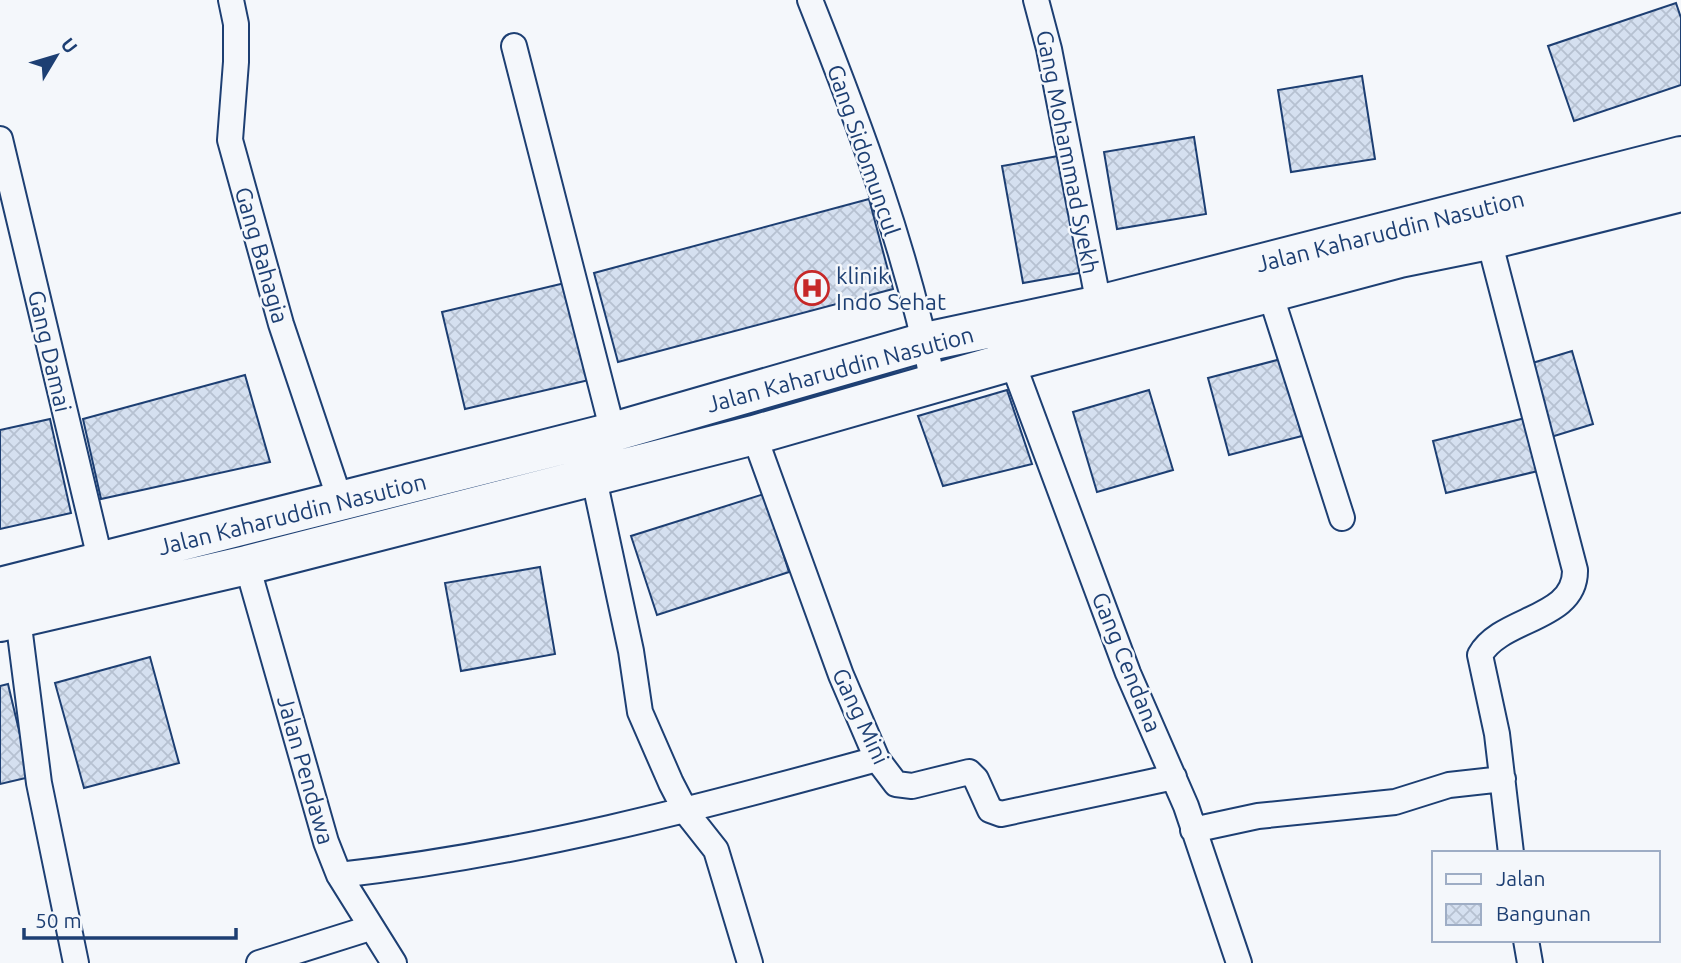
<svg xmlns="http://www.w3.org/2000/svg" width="1681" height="963" font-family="Ubuntu,sans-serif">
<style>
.building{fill:url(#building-cross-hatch);stroke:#1d3f73;stroke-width:2}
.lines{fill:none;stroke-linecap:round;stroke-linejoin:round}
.street-casing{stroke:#1d3f73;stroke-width:28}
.highway-casing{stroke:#1d3f73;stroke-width:42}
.street{stroke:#f4f7fb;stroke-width:24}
.highway{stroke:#f4f7fb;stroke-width:38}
.labels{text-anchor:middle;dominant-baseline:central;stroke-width:5;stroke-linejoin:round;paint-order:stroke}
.street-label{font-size:23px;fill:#1d3f73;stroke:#f4f7fb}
.poi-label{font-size:23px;fill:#1d3f73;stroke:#f4f7fb;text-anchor:start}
</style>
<defs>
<pattern id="building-cross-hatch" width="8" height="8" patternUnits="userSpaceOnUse" patternTransform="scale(1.75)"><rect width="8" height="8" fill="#d5e0f0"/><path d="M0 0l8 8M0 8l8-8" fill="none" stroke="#b6c1d1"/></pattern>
</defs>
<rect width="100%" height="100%" fill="#f4f7fb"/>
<path class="building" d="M1676,3L1681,18V85L1574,121L1548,46Z
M1362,76L1375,159L1291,172L1278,90Z
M1194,137L1206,214L1117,229L1104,152Z
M1064,155L1085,272L1023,283L1002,166Z
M869,199L893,289L618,362L594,273Z
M565,283L589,380L465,409L442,312Z
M1572,351L1593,424L1551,437L1529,364Z
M1281,359L1302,436L1229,455L1208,378Z
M245,375L270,462L101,499L83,419Z
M1007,390L1032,464L943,486L918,416Z
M1149,390L1173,470L1097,492L1073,412Z
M1525,418L1538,471L1446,493L1433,441Z
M50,419L71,513L0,529V430Z
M764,494L789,572L657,615L631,536Z
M540,567L555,654L461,671L445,583Z
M150,657L179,763L84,788L55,683Z
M8,684L30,777L0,784V686Z"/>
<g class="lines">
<g class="street-casing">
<path id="street" d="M231,0L236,24V62L230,140L281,324L341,503
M810,0C859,123 908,253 933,383
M1036,0L1049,49L1099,305
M514,46L613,432
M0,139L101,563
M1489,240L1575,570C1576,620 1501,617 1480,655L1497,734L1511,853
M1270,293L1342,518
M1012,361L1128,673L1186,806L1239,963
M754,435L841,675L877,759L896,784L912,786L969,772L976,779L990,810L1001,814L1174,777
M593,474L631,651L640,712L671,783L686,812L716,850L750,963
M247,565L326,842L339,875L394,963
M18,618L39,783L76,963
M1193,830L1258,816L1395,802L1449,785L1503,779
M339,875C522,855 699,808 877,759
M1526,940L1530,963
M259,963L370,928"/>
</g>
<g class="highway-casing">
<path id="highway" d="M0,587L613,432L925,342L1099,305L1681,156
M0,622L247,565L754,435L1012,361L1400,258L1489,240L1681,192"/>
</g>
<use href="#street" class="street"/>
<use href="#highway" class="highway"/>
</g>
<defs>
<g id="hospital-ring" transform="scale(1.75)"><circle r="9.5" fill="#f4f7fb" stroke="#c62828" stroke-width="1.5"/><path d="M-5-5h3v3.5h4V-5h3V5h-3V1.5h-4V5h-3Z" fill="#c62828"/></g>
</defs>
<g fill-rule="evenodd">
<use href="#hospital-ring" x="812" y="288"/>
</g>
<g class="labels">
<g class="street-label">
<text transform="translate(864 150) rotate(71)">Gang Sidomuncul</text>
<text transform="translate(1068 152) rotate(79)">Gang Mohammad Syekh</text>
<text transform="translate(1390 231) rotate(-14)">Jalan Kaharuddin Nasution</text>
<text transform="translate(262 255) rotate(74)">Gang Bahagia</text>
<text transform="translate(50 351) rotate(77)">Gang Damai</text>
<text transform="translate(840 369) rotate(-15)">Jalan Kaharuddin Nasution</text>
<text transform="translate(292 514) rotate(-14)">Jalan Kaharuddin Nasution</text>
<text transform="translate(1127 662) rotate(68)">Gang Cendana</text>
<text transform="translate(861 716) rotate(65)">Gang Mini</text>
<text transform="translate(306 770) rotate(74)">Jalan Pendawa</text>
</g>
<g class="poi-label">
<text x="836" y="275">klinik<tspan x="836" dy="26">Indo Sehat</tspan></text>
</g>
</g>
<rect x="1432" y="851" width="228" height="91" fill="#f4f7fb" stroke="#9eadc5" stroke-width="2"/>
<rect x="1446" y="874" width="35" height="10" fill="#f4f7fb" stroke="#9eadc5" stroke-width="2"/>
<text x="1496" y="886" font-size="21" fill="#1d3f73">Jalan</text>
<rect x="1446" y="904" width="35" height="21" fill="url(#building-cross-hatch)" stroke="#9eadc5" stroke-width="2"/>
<text x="1496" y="921" font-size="21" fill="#1d3f73">Bangunan</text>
<g transform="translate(56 56) rotate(52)" stroke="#f4f7fb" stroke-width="5" paint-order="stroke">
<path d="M0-5L12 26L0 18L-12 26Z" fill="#1d3f73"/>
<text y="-10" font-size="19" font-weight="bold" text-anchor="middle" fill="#1d3f73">U</text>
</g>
<path d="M24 928v10h212v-10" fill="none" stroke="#1d3f73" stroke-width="3.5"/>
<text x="35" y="928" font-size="21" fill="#1d3f73" stroke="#f4f7fb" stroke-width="5" paint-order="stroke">50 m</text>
</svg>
